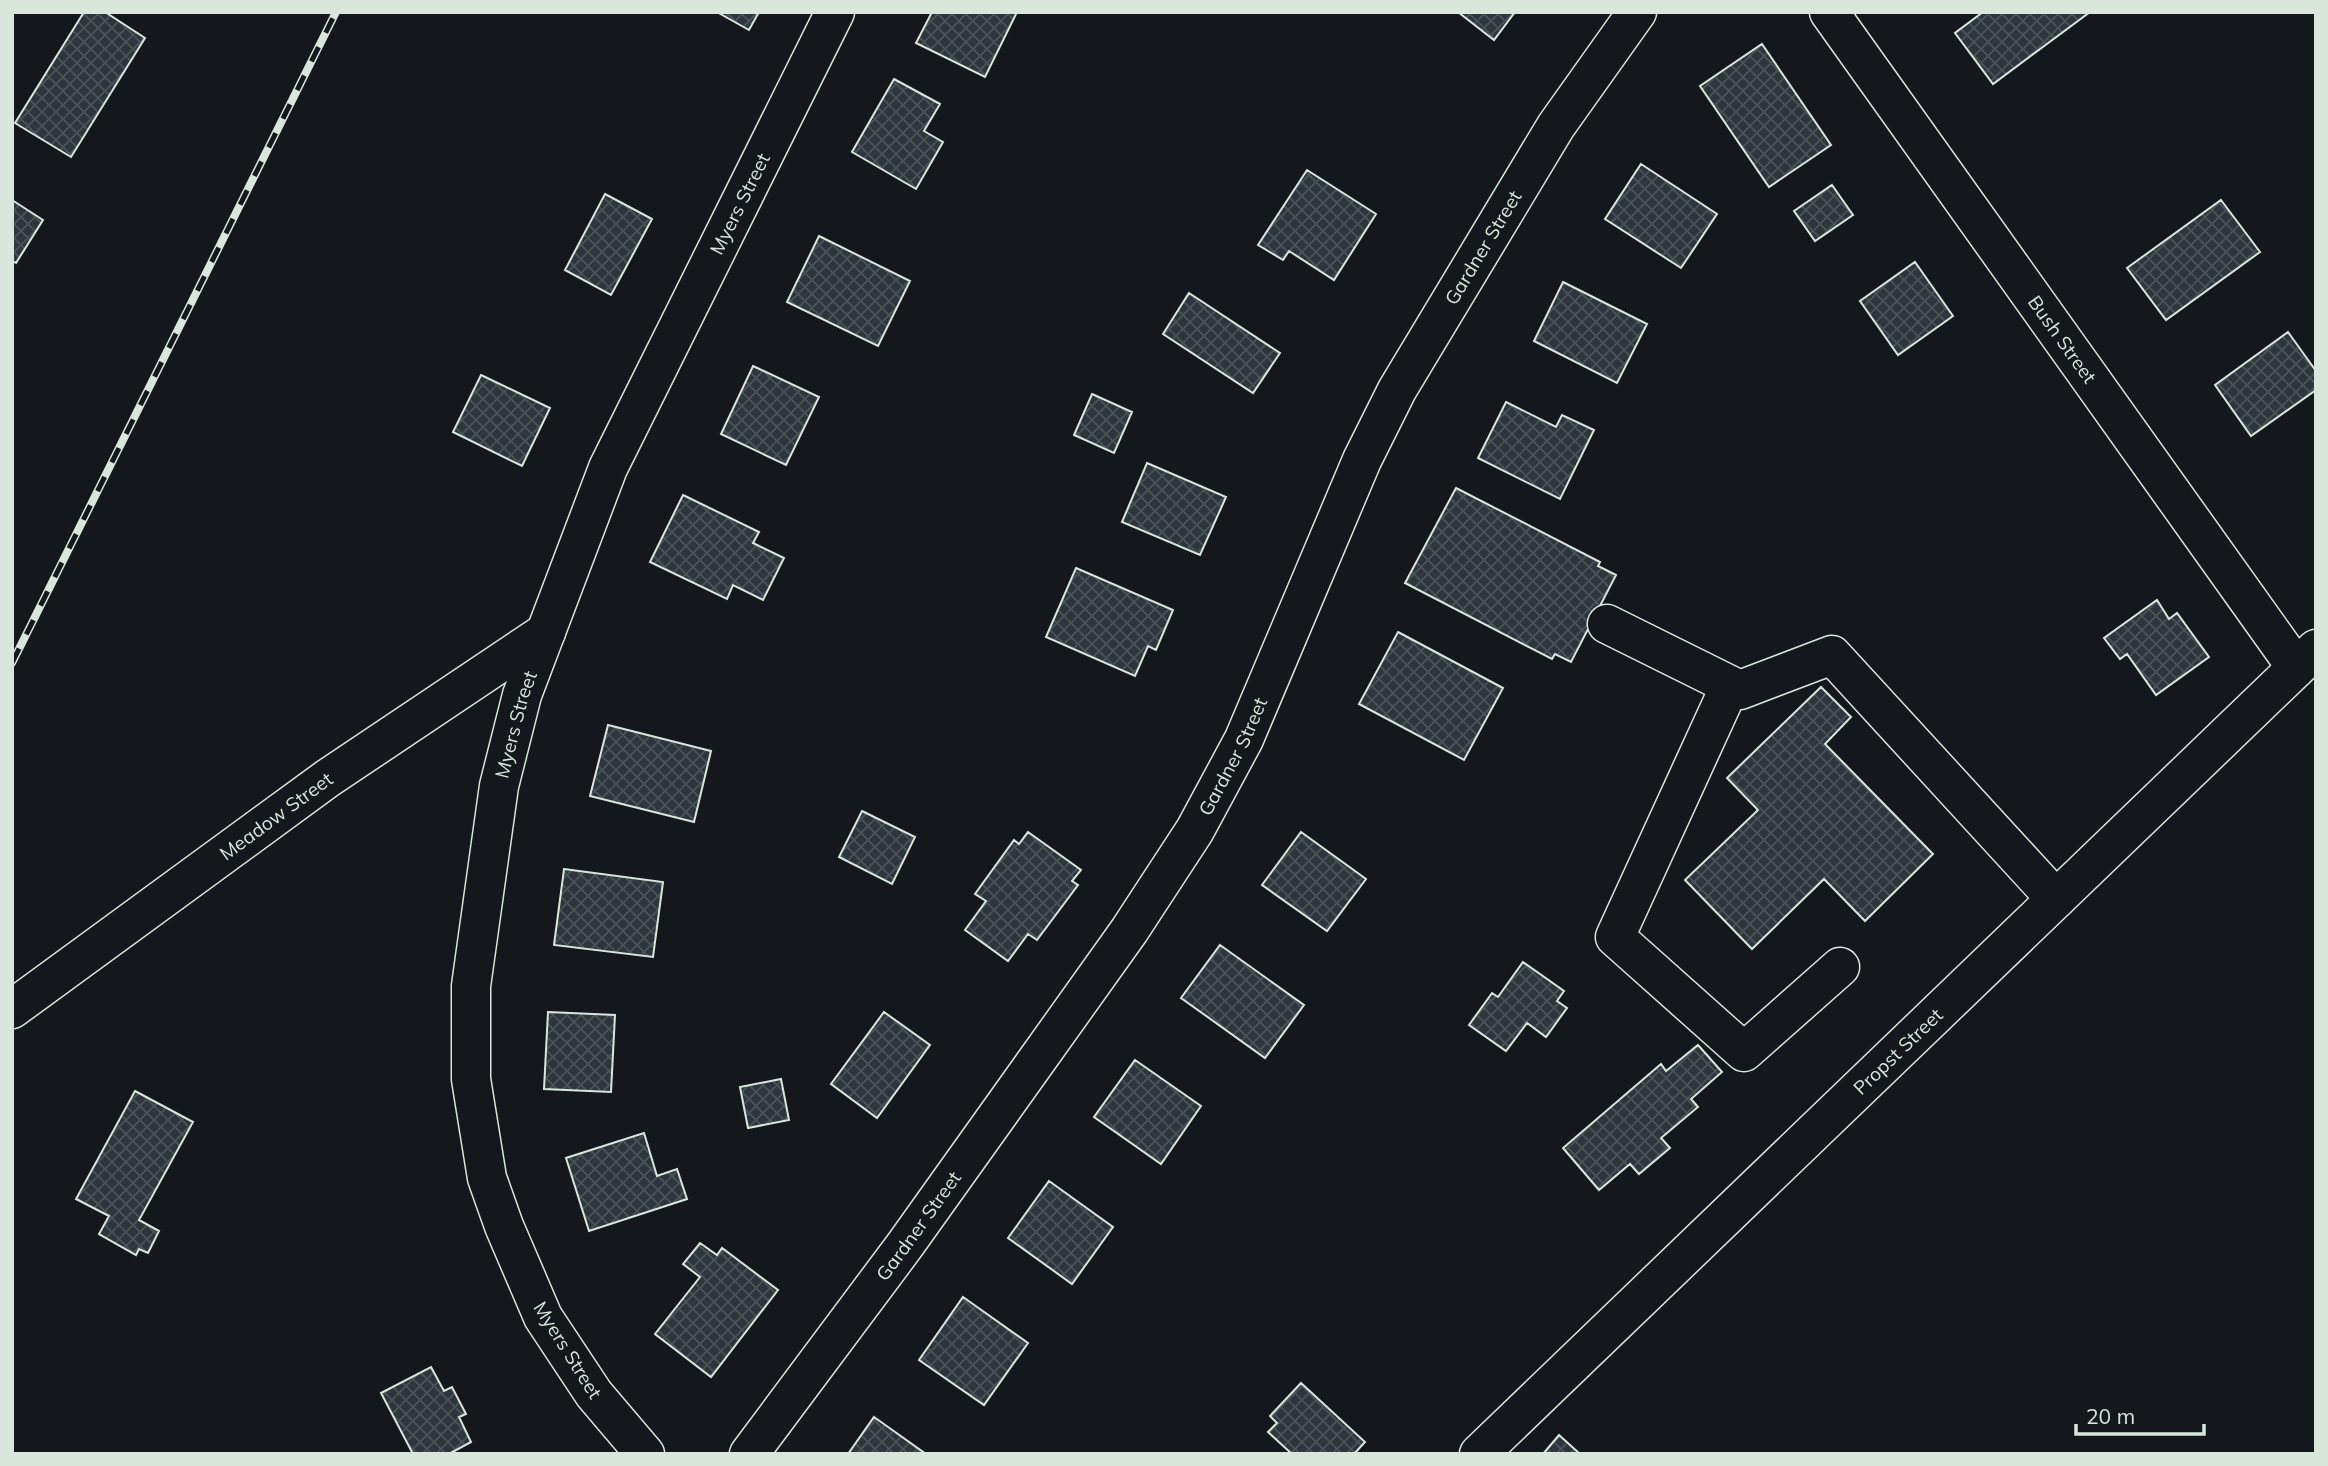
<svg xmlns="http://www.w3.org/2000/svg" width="2328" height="1466" font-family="Mulish,sans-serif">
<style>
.building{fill:url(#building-cross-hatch);stroke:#d8e6dc;stroke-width:2}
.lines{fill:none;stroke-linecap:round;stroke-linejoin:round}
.minor-casing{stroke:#d8e6dc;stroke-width:41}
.minor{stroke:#14181c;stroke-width:38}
.rail-casing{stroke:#d8e6dc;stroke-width:8}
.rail{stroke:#14181c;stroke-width:5;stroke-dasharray:16;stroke-linecap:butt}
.labels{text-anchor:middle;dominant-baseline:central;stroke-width:5;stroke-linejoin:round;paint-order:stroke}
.street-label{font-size:19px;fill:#d8e6dc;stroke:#14181c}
</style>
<defs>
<pattern id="building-cross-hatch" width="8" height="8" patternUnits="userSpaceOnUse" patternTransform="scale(1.75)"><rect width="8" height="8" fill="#2c363c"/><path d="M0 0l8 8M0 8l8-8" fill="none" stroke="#4a5358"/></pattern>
</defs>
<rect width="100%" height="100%" fill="#14181c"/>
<path class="building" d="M84,12H105L145,38L71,157L15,123Z
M717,12H759L749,30Z
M932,12H1017L985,77L916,43Z
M1458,12H1515L1494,40Z
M1983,12H2090L1993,84L1955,33Z
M1762,44L1831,145L1769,187L1700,86Z
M894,79L940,104L924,131L943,142L916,189L852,152Z
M1641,164L1717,214L1681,268L1605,219Z
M1307,170L1376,214L1334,280L1289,251L1283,260L1258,245Z
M1832,185L1853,215L1815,241L1794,211Z
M605,194L652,219L611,295L565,270Z
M12,200L43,220L16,263L12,261Z
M2221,200L2260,252L2166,320L2127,268Z
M819,236L910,281L878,346L787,302Z
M1915,262L1953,316L1898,355L1860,301Z
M1563,282L1647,324L1617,383L1534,341Z
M1189,293L1280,353L1253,393L1163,334Z
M2288,332L2316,371V390L2251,436L2215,385Z
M753,366L819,397L786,465L721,434Z
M481,375L550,408L522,466L453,432Z
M1092,394L1132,412L1114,453L1074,435Z
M1506,402L1556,427L1562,415L1594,430L1560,499L1478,458Z
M1147,463L1226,497L1200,555L1122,522Z
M1456,488L1600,562L1598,566L1616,575L1571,662L1555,654L1552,659L1405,583Z
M683,495L759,532L753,543L784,558L763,600L733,585L727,599L650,562Z
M1076,568L1173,610L1156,650L1148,646L1135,676L1046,637Z
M2157,600L2169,619L2177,613L2209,657L2156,695L2127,654L2120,659L2104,638Z
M1398,632L1503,688L1464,760L1359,704Z
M1821,687L1851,717L1825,744L1933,854L1865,921L1824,879L1752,949L1685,880L1758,810L1727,778Z
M608,725L711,751L694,822L590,796Z
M862,811L915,837L892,884L839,857Z
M1028,832L1081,870L1072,881L1078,885L1037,940L1028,934L1008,961L965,930L986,901L975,894L1014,840L1019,844Z
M1301,832L1366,879L1327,931L1262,885Z
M564,869L663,882L653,957L554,945Z
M1220,945L1304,1005L1265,1058L1181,998Z
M1523,962L1564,991L1557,1001L1567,1008L1546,1037L1527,1023L1506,1051L1469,1025L1492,993L1498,997Z
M548,1012L615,1015L611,1092L544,1089Z
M884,1012L930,1045L877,1118L831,1084Z
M1698,1045L1722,1072L1691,1099L1698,1107L1661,1138L1670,1148L1639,1174L1630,1164L1599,1190L1563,1148L1661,1064L1666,1071Z
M1135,1060L1201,1106L1161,1164L1094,1117Z
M781,1079L789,1120L748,1128L740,1087Z
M135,1091L193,1122L139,1220L159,1231L148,1253L139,1249L136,1255L99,1234L109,1216L76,1199Z
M644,1133L657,1176L677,1169L687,1199L589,1231L566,1158Z
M1049,1181L1113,1227L1072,1284L1008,1238Z
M700,1243L717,1255L722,1248L778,1290L711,1377L655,1334L700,1277L683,1264Z
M963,1297L1028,1343L984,1405L919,1360Z
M431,1367L444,1391L452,1387L466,1414L459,1417L471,1442L449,1454H413L381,1393Z
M1301,1383L1365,1442L1354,1454H1292L1268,1432L1277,1423L1270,1416Z
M874,1417L926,1454H848Z
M1559,1435L1580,1454H1543Z"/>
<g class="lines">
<g class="minor-casing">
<g id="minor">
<path id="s1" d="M1829,12L2296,667"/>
<path d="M1607,624L1740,690L1832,655L2056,899"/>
<path d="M1730,686L1615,937L1744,1052L1840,967"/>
<path id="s2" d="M12,1009L328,778L546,632"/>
<path id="s3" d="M645,1454L594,1394L543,1317L504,1226L487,1178L471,1079V986L499,786L522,695L608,468L835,12"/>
<path id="s4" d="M749,1454L905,1245L1129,931L1195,830L1244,739L1362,460L1397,390L1556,126L1637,12"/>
<path id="s5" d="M1479,1454L2316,649"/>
</g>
</g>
<use href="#minor" class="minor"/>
<g class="rail-casing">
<path id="rail" d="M12,663L336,12"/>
</g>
<use href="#rail" class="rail"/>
</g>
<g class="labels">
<g class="street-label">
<text stroke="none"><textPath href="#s3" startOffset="1348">Myers Street</textPath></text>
<text stroke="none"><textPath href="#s4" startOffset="1418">Gardner Street</textPath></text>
<text stroke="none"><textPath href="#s1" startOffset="402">Bush Street</textPath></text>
<text stroke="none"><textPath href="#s3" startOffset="780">Myers Street</textPath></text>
<text stroke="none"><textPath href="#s4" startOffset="850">Gardner Street</textPath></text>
<text stroke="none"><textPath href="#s2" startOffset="327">Meadow Street</textPath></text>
<text stroke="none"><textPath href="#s5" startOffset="581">Propst Street</textPath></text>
<text stroke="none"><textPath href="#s4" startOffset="284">Gardner Street</textPath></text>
<text transform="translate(568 1350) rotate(58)">Myers Street</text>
</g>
</g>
<rect width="2328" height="1466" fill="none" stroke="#d8e6dc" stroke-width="28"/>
<path d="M2076 1424v10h128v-10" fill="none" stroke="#d8e6dc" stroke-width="3.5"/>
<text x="2086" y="1424" font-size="21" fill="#d8e6dc" stroke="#14181c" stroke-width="5" paint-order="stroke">20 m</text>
</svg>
